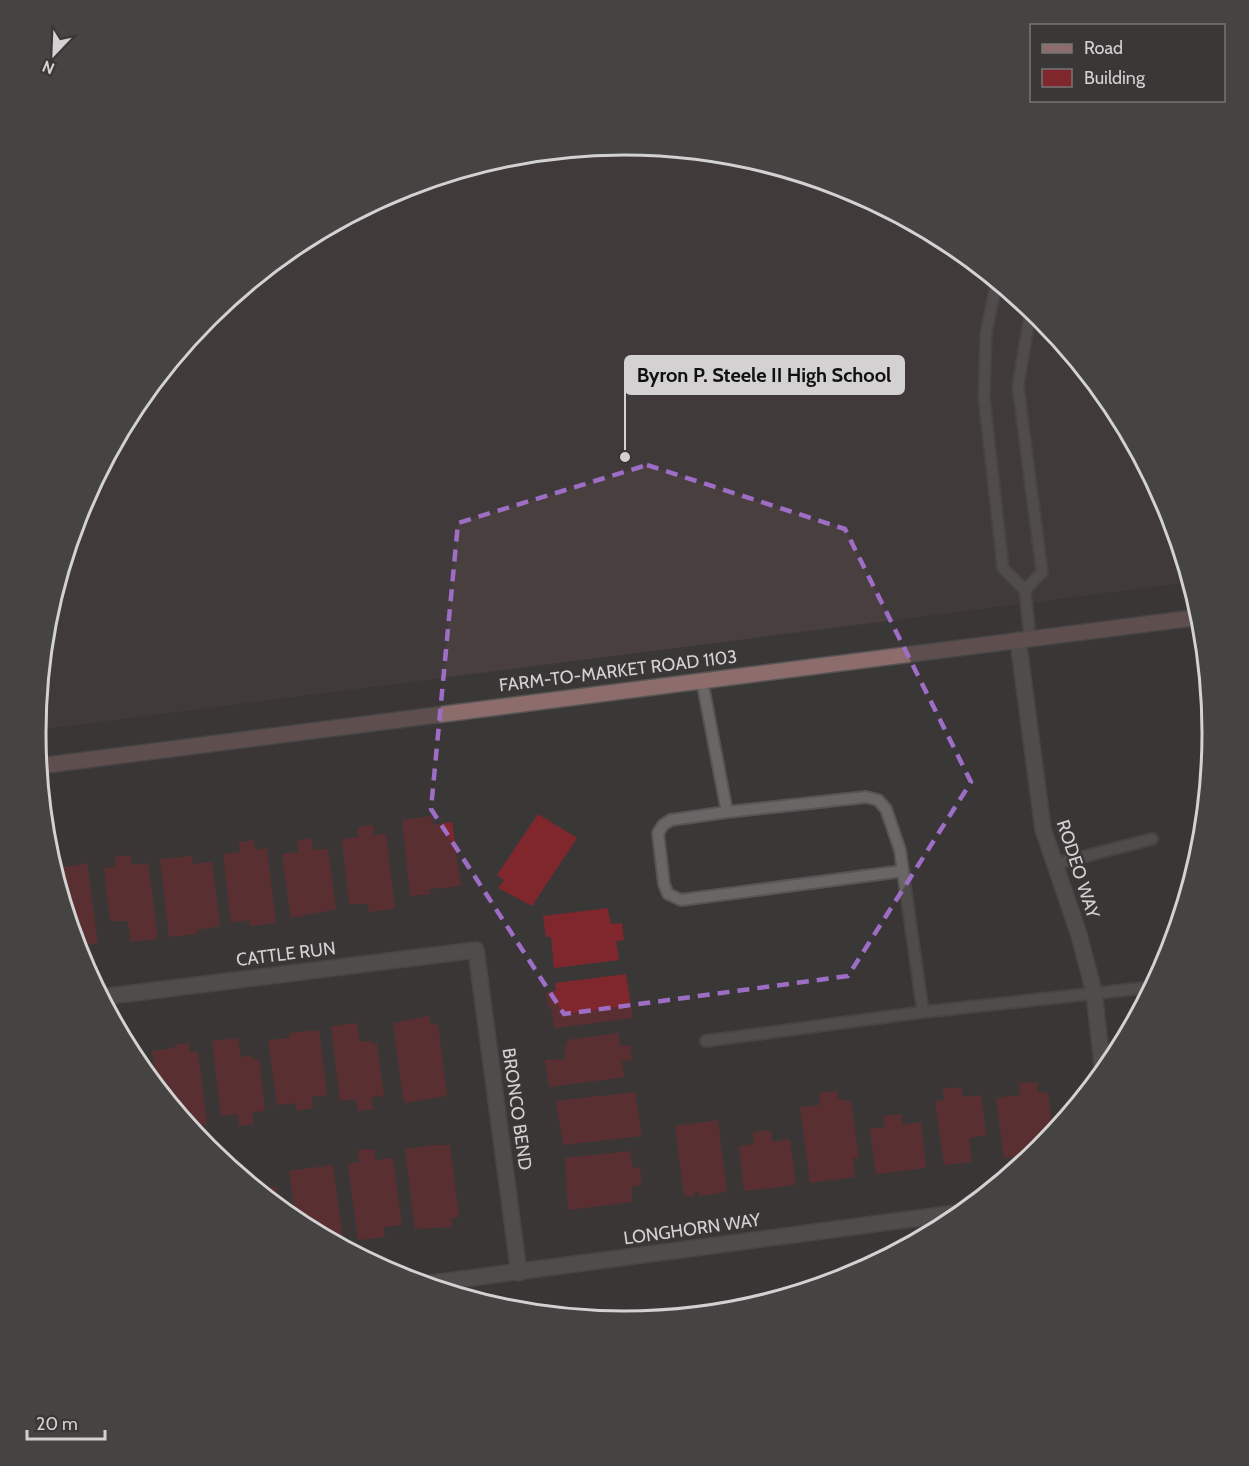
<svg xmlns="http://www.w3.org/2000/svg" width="1249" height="1466" font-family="Cabin,sans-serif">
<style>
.built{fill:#493f3f}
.building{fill:#80272e}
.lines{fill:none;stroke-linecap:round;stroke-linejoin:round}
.lane-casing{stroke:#565454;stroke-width:14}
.street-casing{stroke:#565454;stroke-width:18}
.secondary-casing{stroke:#565454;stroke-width:18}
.lane{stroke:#696665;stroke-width:10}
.street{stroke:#696665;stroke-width:15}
.secondary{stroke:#8d6c6c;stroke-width:15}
.marked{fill:none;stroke:#9e6ec6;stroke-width:4.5;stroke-dasharray:12 8;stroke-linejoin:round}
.labels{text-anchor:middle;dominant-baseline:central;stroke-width:5;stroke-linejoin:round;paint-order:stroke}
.street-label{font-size:18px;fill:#d3d1d1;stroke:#3a3737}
.rim{fill:none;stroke:#d3d1d1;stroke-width:3}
.leader{fill:none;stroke:#d3d1d1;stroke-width:2}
.callout-dot{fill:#d3d1d1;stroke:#3a3737;stroke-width:2}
.callout{fill:#d3d1d1;stroke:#d3d1d1;stroke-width:2}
.callout-label{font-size:20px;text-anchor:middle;font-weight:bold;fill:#111}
</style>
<rect width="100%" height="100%" fill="#3a3737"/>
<path class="built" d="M625,145L740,156L850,189L952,244L1041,317L1114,406L1168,508L1191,582L36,730L47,618L81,507L135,406L209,317L298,243L400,189L510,156Z"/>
<path class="building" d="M538,814L577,838L532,906L498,888L504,880L497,875Z
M432,816L433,825L452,822L461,886L430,889V894L410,896L402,820Z
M373,825L374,835L386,834L395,909L369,912L368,904H349L342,839L358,837V827Z
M312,838L313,850L328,849L336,909L291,918L282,854L298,852L297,841Z
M254,840L255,850L267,848L276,923L250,926L249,920L231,923L223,854L240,852L239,842Z
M130,855L132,865L148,863L158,939L131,942L128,921H110L104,868L116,867L115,857Z
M192,856L193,864L212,862L220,926L197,930V934L169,937L160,859Z
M87,863L98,943L77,946L54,869Z
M608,908L611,924L622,923L624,940L616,941L619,960L554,968L551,937H546L543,916Z
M626,974L633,1018L554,1028L551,1007H548L546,992L556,991L555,983Z
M429,1016L431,1025L438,1024L447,1096L404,1103L393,1023Z
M357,1023L360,1042L371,1041L372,1044L377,1043L384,1096L371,1097L373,1109L358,1111L356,1099L340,1101L331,1026Z
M319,1030L327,1095L311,1097L313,1108L297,1111L296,1103L277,1105L268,1040L290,1038L289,1033Z
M619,1033L620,1046L630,1045L632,1060L622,1061L624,1077L549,1087L545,1060L566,1059L564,1046H567V1040Z
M238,1038L241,1057L253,1056V1059H259L265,1111L252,1112L254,1124L239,1126L238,1114L221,1116L212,1041Z
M189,1043L190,1053L198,1052L207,1124L191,1128L157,1086L152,1051L175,1048L174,1045Z
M1037,1082L1038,1093L1048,1092L1053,1134L1034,1155L1004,1158L996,1098L1020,1095L1019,1083Z
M961,1087L963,1097L981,1095L986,1135L969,1138L972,1162L944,1165L935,1101L944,1100L943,1089Z
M837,1091L838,1099L851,1101L859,1158H853L855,1177L810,1183L800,1107L820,1105L819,1093Z
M635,1092L642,1136L563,1145L556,1101Z
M901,1114L903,1125L921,1122L926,1168L876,1174L870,1129L885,1127L883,1116Z
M718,1120L727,1192L699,1196L698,1191L694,1192L695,1196L684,1197L675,1126Z
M771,1130L772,1142L790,1139L796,1185L744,1191L739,1146L754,1144L753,1132Z
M435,1145H450L459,1217L451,1218L452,1227L415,1229L405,1149Z
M374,1149L376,1160L393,1158L402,1225L383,1227L385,1237L358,1240L348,1164L359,1162L358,1150Z
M630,1151L632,1168L640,1167L642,1185L631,1187L632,1202L568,1210L565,1158Z
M333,1165L343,1241L335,1242L315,1232L314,1224L304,1226L296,1221L289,1171Z
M276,1187L279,1207L257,1189Z
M752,1297L753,1302H768L725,1312L724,1301Z
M692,1306L693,1315L667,1317L666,1309Z
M644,1311V1320H608L628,1317L627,1313Z"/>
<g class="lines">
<g class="lane-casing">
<path id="lane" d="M997,281L986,333L984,397L1003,568L1025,590L1030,639
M1025,590L1042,572L1018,386L1031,309
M702,680L727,812L866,797L878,800L886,809L900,850L923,1012L1153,987
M727,812L671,820L663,825L658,833L664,884L668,894L681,900L903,871
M1055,864L1152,839
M706,1041L923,1012"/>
</g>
<g class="street-casing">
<path id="street" d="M1018,640L1043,829L1079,935L1094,992L1103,1073
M102,997L476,950L519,1273
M425,1284L964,1212"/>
</g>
<g class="secondary-casing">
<path id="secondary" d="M39,766L1201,617"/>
</g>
<use href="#lane" class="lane"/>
<use href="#street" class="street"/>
<use href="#secondary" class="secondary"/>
</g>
<path d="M0 0H1249V1466H0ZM647,465L845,529L971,782L848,976L564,1014L431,809L458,523Z" fill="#3a3737" fill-opacity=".55" fill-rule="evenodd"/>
<path class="marked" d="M647,465L845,529L971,782L848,976L564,1014L431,809L458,523Z"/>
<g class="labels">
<g class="street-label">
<text transform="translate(618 671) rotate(-7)">FARM-TO-MARKET ROAD 1103</text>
<text transform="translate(1078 869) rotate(72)">RODEO WAY</text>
<text transform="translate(286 954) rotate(-7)">CATTLE RUN</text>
<text transform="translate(517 1109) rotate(82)">BRONCO BEND</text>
<text transform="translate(692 1229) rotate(-8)">LONGHORN WAY</text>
</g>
</g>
<path d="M0 0H1249V1466H0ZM46 733a578 578 0 1 1 1156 0a578 578 0 1 1-1156 0Z" fill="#464343" fill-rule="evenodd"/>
<path class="rim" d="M46 733a578 578 0 1 1 1156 0a578 578 0 1 1-1156 0Z"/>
<path class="leader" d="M625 457L625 375"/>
<circle class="callout-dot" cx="625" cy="457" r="6"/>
<rect class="callout" x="625" y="356" width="279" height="38" rx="6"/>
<g class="callout-label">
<text x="764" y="382">Byron P. Steele II High School</text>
</g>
<rect x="1030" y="24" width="195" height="78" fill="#3a3737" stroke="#777575" stroke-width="1.5"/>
<rect x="1042" y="44" width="30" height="9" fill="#8d6c6c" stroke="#777575" stroke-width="1.5"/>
<text x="1084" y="54" font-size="18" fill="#d3d1d1">Road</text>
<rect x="1042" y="69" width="30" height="18" fill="#80272e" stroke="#777575" stroke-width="1.5"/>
<text x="1084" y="84" font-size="18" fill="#d3d1d1">Building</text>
<g transform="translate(54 54) rotate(203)" stroke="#3a3737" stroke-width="4.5" paint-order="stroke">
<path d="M0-4.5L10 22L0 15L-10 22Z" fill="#d3d1d1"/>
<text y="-9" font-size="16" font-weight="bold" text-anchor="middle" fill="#d3d1d1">N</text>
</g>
<path d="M27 1430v9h78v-9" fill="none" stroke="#d3d1d1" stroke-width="3"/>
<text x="36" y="1430" font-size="18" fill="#d3d1d1" stroke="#3a3737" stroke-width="4.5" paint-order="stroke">20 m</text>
</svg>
